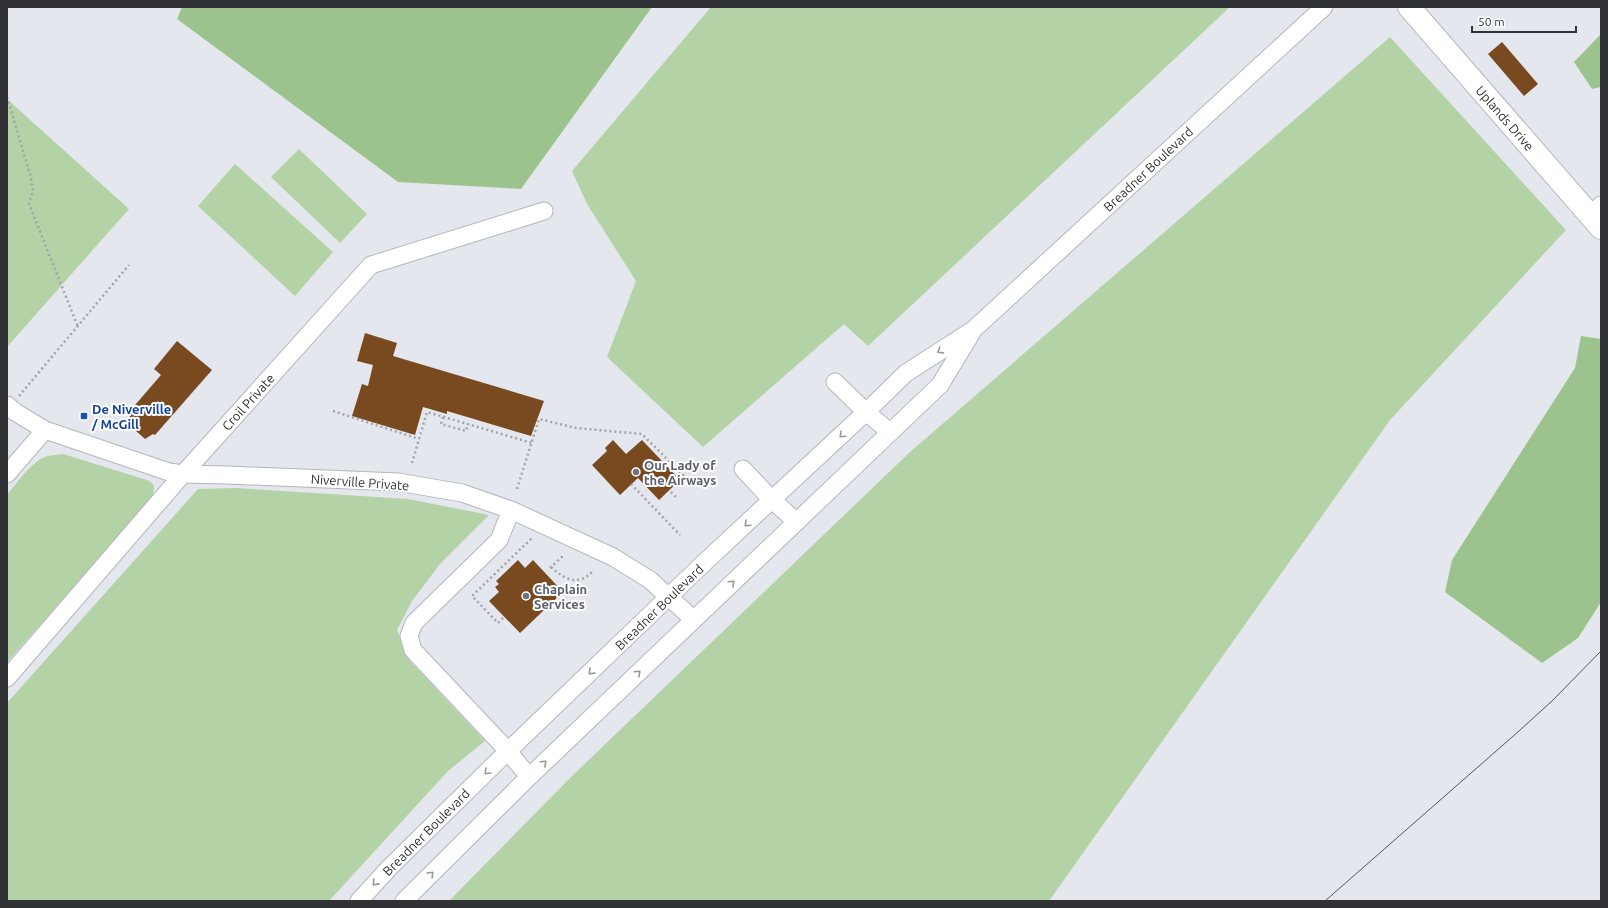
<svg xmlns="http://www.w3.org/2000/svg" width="1608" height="908" font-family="Ubuntu,sans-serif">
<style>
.green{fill:#b3d3a7}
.forest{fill:#9cc38d}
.building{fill:#79491f}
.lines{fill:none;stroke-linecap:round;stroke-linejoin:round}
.minor-casing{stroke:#b3b6bc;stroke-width:19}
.major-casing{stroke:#b3b6bc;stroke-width:24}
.path{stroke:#a0a3a7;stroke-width:2.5;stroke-dasharray:2 3;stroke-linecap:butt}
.minor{stroke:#fff;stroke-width:17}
.major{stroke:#fff;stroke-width:22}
.tram{stroke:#56575b;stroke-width:1}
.oneway{stroke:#98989a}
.transit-dot{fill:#1a4fb4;stroke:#fff;stroke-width:1.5}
.worship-dot{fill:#6b7280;stroke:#fff;stroke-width:1.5}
.labels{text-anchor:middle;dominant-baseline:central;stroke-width:4;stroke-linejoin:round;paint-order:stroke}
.street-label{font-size:13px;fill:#313235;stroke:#fff}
.transit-label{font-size:13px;font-weight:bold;fill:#164399;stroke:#fff;text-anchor:start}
.worship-label{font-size:13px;font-weight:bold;fill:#5b616d;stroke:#fff;text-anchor:start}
</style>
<rect width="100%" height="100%" fill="#e4e7ed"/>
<path class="green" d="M711,7H1230L868,346L844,324L703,447L607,357L636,281L587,204L572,171Z
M1390,37L1566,230L1390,420L1049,901H449L571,777L910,452Z
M7,99L129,209L7,347Z
M299,149L367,214L340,243L271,177Z
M235,164L333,252L295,296L198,206Z
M63,454L150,481L154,486L153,498L7,662V495C17,483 28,466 42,458C49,455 56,455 63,454Z
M236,488L408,499L489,515L440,564L412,601L397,630L409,660L485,741L448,771L329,901H7V703L198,489Z"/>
<path class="forest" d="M182,7H652L521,189L398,182L177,19Z
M1601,34V87L1592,89L1574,62Z
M1581,336L1601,339V602L1578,638L1542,663L1445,592L1452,560L1575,368Z"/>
<path class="building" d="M1502,42L1538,84L1524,96L1488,54Z
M365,333L397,343L393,356L544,401L531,436L447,411V414L423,407L415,435L352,416L362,384L368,386L373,365L357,361Z
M177,341L212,370L155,435L153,434L145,439L127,423L131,414L129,412L161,375L154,369Z
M613,440L626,454L642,440L680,480L659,500L638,478L620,495L592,465L607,451L605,448Z
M518,560L525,568L533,560L563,592L520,633L489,601L499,592L495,587L499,584L496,581Z"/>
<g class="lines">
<g class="minor-casing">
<path id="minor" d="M1590,215L1601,205
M835,382L866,412L890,432
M7,405L15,412L45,430L169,472L183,474L227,475L398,482L462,493L511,510L613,557L650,580L693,619
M743,469L772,500L797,522
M7,474L45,430
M511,510L499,540L414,623L409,636L413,650L508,751L529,777
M7,678L183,474L371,265L544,211
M359,901L389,868L508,751L706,561L866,412L906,373L973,330L1324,7
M404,901L529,777L940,385L971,334"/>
</g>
<g class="major-casing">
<path id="major" d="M1409,7L1601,228"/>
</g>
<path class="path" d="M7,97L30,174L33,190L29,204L78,327
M19,396L129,265
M333,411L419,439
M443,417L441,424L466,431L468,424
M412,463L427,412L532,443
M631,484L680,535
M517,489L539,419L576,428L642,434L696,488
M671,492L677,498
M551,567C564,579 578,587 593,571
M550,568L564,555
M503,618L498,623L472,596L532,538"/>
<use href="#minor" class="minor"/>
<use href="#major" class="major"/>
<path class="tram" d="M1325,901L1519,731L1552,701L1601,651"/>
</g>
<defs><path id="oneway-chevron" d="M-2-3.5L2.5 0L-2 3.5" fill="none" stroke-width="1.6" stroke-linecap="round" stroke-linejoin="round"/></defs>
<g class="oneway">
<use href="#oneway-chevron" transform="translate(940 351) rotate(148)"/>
<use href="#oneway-chevron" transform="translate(842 435) rotate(137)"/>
<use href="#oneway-chevron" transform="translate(747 524) rotate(137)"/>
<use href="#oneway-chevron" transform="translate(732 583) rotate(-43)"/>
<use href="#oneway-chevron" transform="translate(591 672) rotate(136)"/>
<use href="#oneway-chevron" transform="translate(638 673) rotate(-43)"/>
<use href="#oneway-chevron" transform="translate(544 763) rotate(-43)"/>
<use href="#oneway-chevron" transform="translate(487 772) rotate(135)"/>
<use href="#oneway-chevron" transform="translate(431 874) rotate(-45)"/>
<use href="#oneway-chevron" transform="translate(375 883) rotate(132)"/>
</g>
<rect class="transit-dot" x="80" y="412" width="8" height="8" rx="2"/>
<g class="worship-dot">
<circle cx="636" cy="472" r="4"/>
<circle cx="526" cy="596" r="4"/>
</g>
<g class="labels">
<g class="street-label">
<text transform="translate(1505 118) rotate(49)">Uplands Drive</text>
<text transform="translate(1148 169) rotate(-43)">Breadner Boulevard</text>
<text transform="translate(248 402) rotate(-48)">Croil Private</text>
<text transform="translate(360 482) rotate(4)">Niverville Private</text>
<text transform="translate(659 607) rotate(-44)">Breadner Boulevard</text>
<text transform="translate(426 832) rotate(-45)">Breadner Boulevard</text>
</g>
<g class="transit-label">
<text x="92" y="409">De Niverville<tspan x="92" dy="15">/ McGill</tspan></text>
</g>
<g class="worship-label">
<text x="644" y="465">Our Lady of<tspan x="644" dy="15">the Airways</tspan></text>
<text x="534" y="589">Chaplain<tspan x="534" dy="15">Services</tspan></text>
</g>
</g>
<rect width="1608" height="908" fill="none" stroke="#313235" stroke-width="16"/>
<path d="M1472 26v6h104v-6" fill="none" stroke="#313235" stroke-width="2"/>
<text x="1478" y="26" font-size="12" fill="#313235" stroke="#ffffff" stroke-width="3" paint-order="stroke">50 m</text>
</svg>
